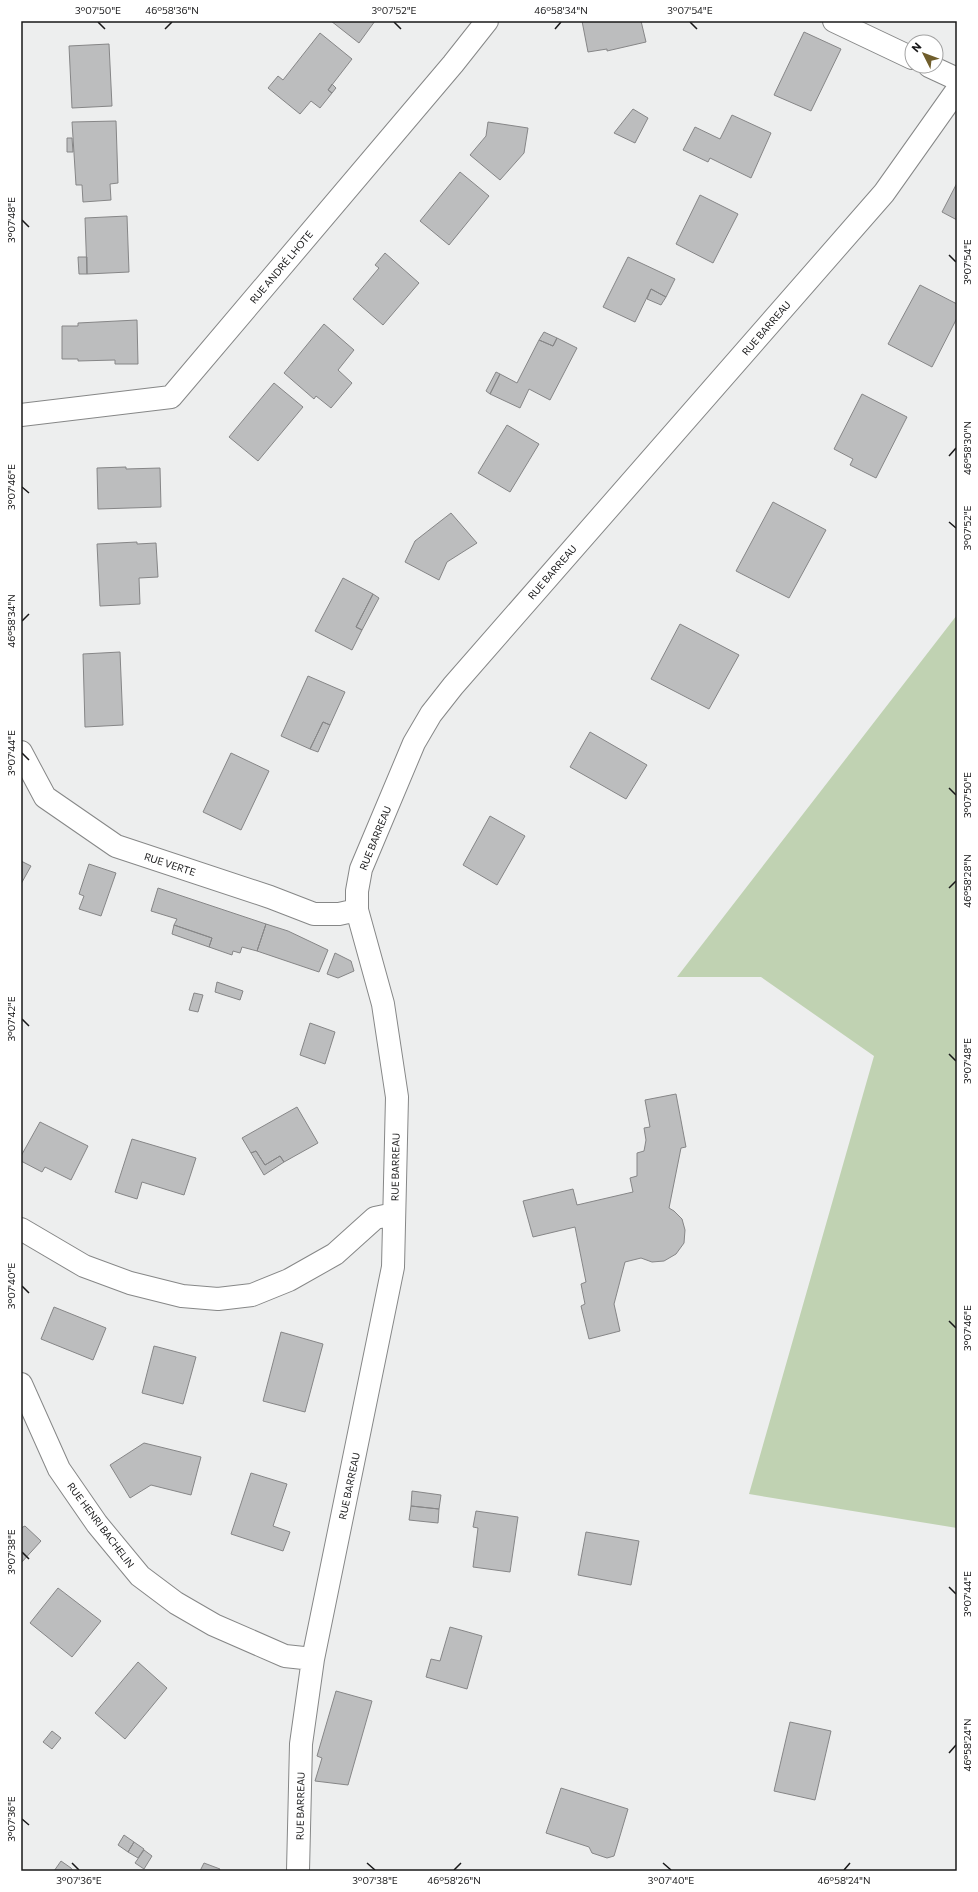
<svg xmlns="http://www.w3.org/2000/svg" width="978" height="1892" font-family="Commissioner,sans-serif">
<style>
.green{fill:#c0d2b2}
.building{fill:#bcbdbe;stroke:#868687}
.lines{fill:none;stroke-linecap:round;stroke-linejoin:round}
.minor-casing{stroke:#868787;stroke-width:24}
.minor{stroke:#fff;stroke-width:22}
.ticks{fill:none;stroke:#181819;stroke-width:1.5}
.labels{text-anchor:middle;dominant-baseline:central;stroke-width:3;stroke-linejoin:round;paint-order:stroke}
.street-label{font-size:10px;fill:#181819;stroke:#fff}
.neatline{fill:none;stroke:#181819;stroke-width:1.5}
.ticks-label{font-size:10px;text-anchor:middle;fill:#181819}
</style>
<rect width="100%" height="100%" fill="#edeeee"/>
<path class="green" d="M957,615V1528L749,1494L874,1056L761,977H677Z"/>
<path class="building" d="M331,21H375L359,43Z
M582,21H641L646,42L607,51V49L588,52Z
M804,32L841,49L811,111L774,95Z
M320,33L352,59L328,90L332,93L320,108L311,101L300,114L268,88L278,76L283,80Z
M109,44L112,106L72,108L69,46Z
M332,84L336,88L332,93L328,90Z
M633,109L648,118L635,143L614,133Z
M732,115L771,133L751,178L710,158L708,162L683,150L695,127L720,139Z
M116,121L118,183L110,184L111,200L83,202L82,185H76L72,122Z
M488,122L528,128L524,153L500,180L470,155L486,136Z
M67,138H72L73,152H67Z
M460,172L489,196L449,245L420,221Z
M957,183V220L942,212Z
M700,195L738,214L713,263L676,244Z
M127,216L129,272L87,274L85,218Z
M385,253L419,283L383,325L353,299L379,268L375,265Z
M78,257H87V274H79Z
M628,257L675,279L666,297L651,289L635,322L603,307Z
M920,285L957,304V318L932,367L888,344Z
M651,289L666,297L661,305L647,299Z
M137,320L138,364H115V360L78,361V359H62V326H78V323Z
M324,324L354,350L338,370L352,383L331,408L316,396L314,399L284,373Z
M544,332L557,338L553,346L539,340Z
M557,338L577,348L550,400L529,389L520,408L490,394L500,374L517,383L539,340L553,346Z
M496,372L500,374L490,394L486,391Z
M274,383L303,407L258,461L229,437Z
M862,394L907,417L876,478L850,465L853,459L834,449Z
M507,425L539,444L510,492L478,473Z
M126,467V469L160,468L161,507L98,509L97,468Z
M773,502L826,530L789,598L736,571Z
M451,513L477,543L447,562L439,580L405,562L415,541Z
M137,542V544L156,543L158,577L139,578L140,604L100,606L97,544Z
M343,578L373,594L356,627L362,630L352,650L315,631Z
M373,594L379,598L362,630L356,627Z
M680,624L739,655L709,709L651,679Z
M120,652L123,725L85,727L83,654Z
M308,676L345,692L330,725L323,722L310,749L281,736Z
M323,722L330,725L318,752L310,749Z
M590,732L647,765L626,799L570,767Z
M231,753L269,771L241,830L203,812Z
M490,816L525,836L497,885L463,865Z
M21,861L31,866L21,884Z
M89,864L116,873L101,916L79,909L84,896L79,894Z
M158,888L266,924L257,951L242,947L240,953L233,951L232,955L209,947L212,938L174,925L177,919L151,911Z
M266,924L288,931L328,950L319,972L257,951Z
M174,925L212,938L209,947L172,934Z
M335,953L351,961L354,971L338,978L327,974Z
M217,982L243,991L240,1000L215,992Z
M194,993L203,995L198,1012L189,1010Z
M310,1023L335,1032L325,1064L300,1055Z
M676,1094L686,1147L681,1148L669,1208L674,1211L682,1219L685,1230L684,1243L676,1254L664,1261L652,1262L641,1258L625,1262L614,1304L620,1331L589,1339L581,1306L585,1304L581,1284L586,1282L575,1227L533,1237L523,1201L573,1189L577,1205L633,1192L630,1178L637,1176V1153L644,1151L646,1140L644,1128L650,1127L645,1100Z
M297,1107L318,1143L284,1162L280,1156L265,1165L256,1151L251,1153L242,1138Z
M40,1122L88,1146L71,1180L45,1167L42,1172L21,1161V1156Z
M132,1139L196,1158L184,1195L142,1182L137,1199L115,1192Z
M256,1151L265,1165L280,1156L284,1162L264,1175L251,1153Z
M54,1307L106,1328L93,1360L41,1339Z
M281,1332L323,1344L305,1412L263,1401Z
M154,1346L196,1357L183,1404L142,1393Z
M144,1443L201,1457L191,1495L151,1485L130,1498L110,1465Z
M251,1473L287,1484L273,1526L290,1532L283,1551L231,1534Z
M412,1491L441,1495L439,1509L411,1506Z
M411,1506L439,1509L438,1523L409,1520Z
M476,1511L518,1517L510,1572L473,1567L478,1528L473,1527Z
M25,1526L41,1541L21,1563V1528Z
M586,1532L639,1541L631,1585L578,1575Z
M58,1588L101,1621L72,1657L30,1623Z
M450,1627L482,1636L467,1689L426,1677L431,1659L440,1661Z
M138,1662L167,1688L125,1739L95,1713Z
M336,1691L372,1701L348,1785L315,1781L322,1758L317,1756Z
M790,1722L831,1731L815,1800L774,1791Z
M52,1731L61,1738L52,1749L43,1742Z
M561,1788L628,1809L614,1856L607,1858L592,1853L589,1847L546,1833Z
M124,1835L134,1842L128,1852L118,1845Z
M134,1842L144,1849L138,1858L128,1852Z
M144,1850L152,1856L144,1869L135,1863Z
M61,1861L71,1868L73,1871H54Z
M204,1863L220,1869L219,1871H200Z"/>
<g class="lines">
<g class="minor-casing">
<path id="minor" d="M834,21L912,58
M929,66L957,79
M21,415L171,397L453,64L487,21
M21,752L45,797L116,846L270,897L314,914H339L357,910
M21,1229L84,1266L130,1283L182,1296L218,1299L252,1295L289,1280L335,1254L375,1218L394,1214
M21,1384L59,1469L97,1524L140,1576L176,1603L214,1625L285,1656L313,1659
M298,1871L301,1744L313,1659L393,1267L397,1097L383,1004L357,910V891L361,869L414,743L431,714L453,686L884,193L957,90"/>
</g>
<use href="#minor" class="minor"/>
</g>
<path class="ticks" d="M98,22L105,29M394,22L401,29M690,22L697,29M165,29L172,22M555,29L561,22M22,220L29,227M949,255L956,262M949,456L956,448M22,487L29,493M949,522L956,528M22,621L29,614M22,753L29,760M949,788L956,795M949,888L956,881M22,1019L29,1026M949,1054L956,1061M22,1286L29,1293M949,1321L956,1328M22,1552L29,1559M949,1587L956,1594M949,1753L956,1745M22,1819L29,1825M72,1863L79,1870M367,1863L375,1870M663,1863L671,1870M454,1870L461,1863M844,1870L850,1863"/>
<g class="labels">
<g class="street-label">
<text transform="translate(281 267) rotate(-50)">RUE ANDRÉ LHOTE</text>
<text transform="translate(766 328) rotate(-49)">RUE BARREAU</text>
<text transform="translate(552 572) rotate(-49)">RUE BARREAU</text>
<text transform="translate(375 838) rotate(-68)">RUE BARREAU</text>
<text transform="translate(170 864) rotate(18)">RUE VERTE</text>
<text transform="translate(395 1167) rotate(-89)">RUE BARREAU</text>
<text transform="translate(349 1486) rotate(-78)">RUE BARREAU</text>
<text transform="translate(101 1525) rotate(53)">RUE HENRI BACHELIN</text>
<text transform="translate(300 1806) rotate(-89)">RUE BARREAU</text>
</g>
</g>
<rect width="978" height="1892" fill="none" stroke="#ffffff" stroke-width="44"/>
<g transform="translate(924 54) rotate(312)"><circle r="19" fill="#ffffff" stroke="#a3a3a3"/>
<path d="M0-3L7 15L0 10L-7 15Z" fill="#705e2c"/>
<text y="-6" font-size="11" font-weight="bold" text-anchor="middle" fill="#181819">N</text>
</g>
<rect x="22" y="22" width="934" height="1848" class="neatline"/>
<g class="ticks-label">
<text x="98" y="14">3°07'50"E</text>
<text x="172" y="14">46°58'36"N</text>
<text x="394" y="14">3°07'52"E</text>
<text x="561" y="14">46°58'34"N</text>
<text x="690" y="14">3°07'54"E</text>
<text transform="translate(11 220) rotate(-90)" y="4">3°07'48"E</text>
<text transform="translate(967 262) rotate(-90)" y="4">3°07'54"E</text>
<text transform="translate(967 448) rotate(-90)" y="4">46°58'30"N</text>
<text transform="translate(11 487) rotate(-90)" y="4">3°07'46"E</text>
<text transform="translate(967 528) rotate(-90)" y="4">3°07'52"E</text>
<text transform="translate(11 621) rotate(-90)" y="4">46°58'34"N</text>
<text transform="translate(11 753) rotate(-90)" y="4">3°07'44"E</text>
<text transform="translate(967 795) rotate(-90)" y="4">3°07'50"E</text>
<text transform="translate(967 881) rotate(-90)" y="4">46°58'28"N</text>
<text transform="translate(11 1019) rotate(-90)" y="4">3°07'42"E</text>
<text transform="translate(967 1061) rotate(-90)" y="4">3°07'48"E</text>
<text transform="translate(11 1286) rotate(-90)" y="4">3°07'40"E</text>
<text transform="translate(967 1328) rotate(-90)" y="4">3°07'46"E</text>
<text transform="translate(11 1552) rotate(-90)" y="4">3°07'38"E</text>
<text transform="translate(967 1594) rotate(-90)" y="4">3°07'44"E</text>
<text transform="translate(967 1745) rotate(-90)" y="4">46°58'24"N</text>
<text transform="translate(11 1819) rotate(-90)" y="4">3°07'36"E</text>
<text x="79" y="1884">3°07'36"E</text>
<text x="375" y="1884">3°07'38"E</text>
<text x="454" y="1884">46°58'26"N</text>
<text x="671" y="1884">3°07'40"E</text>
<text x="844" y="1884">46°58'24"N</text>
</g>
</svg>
